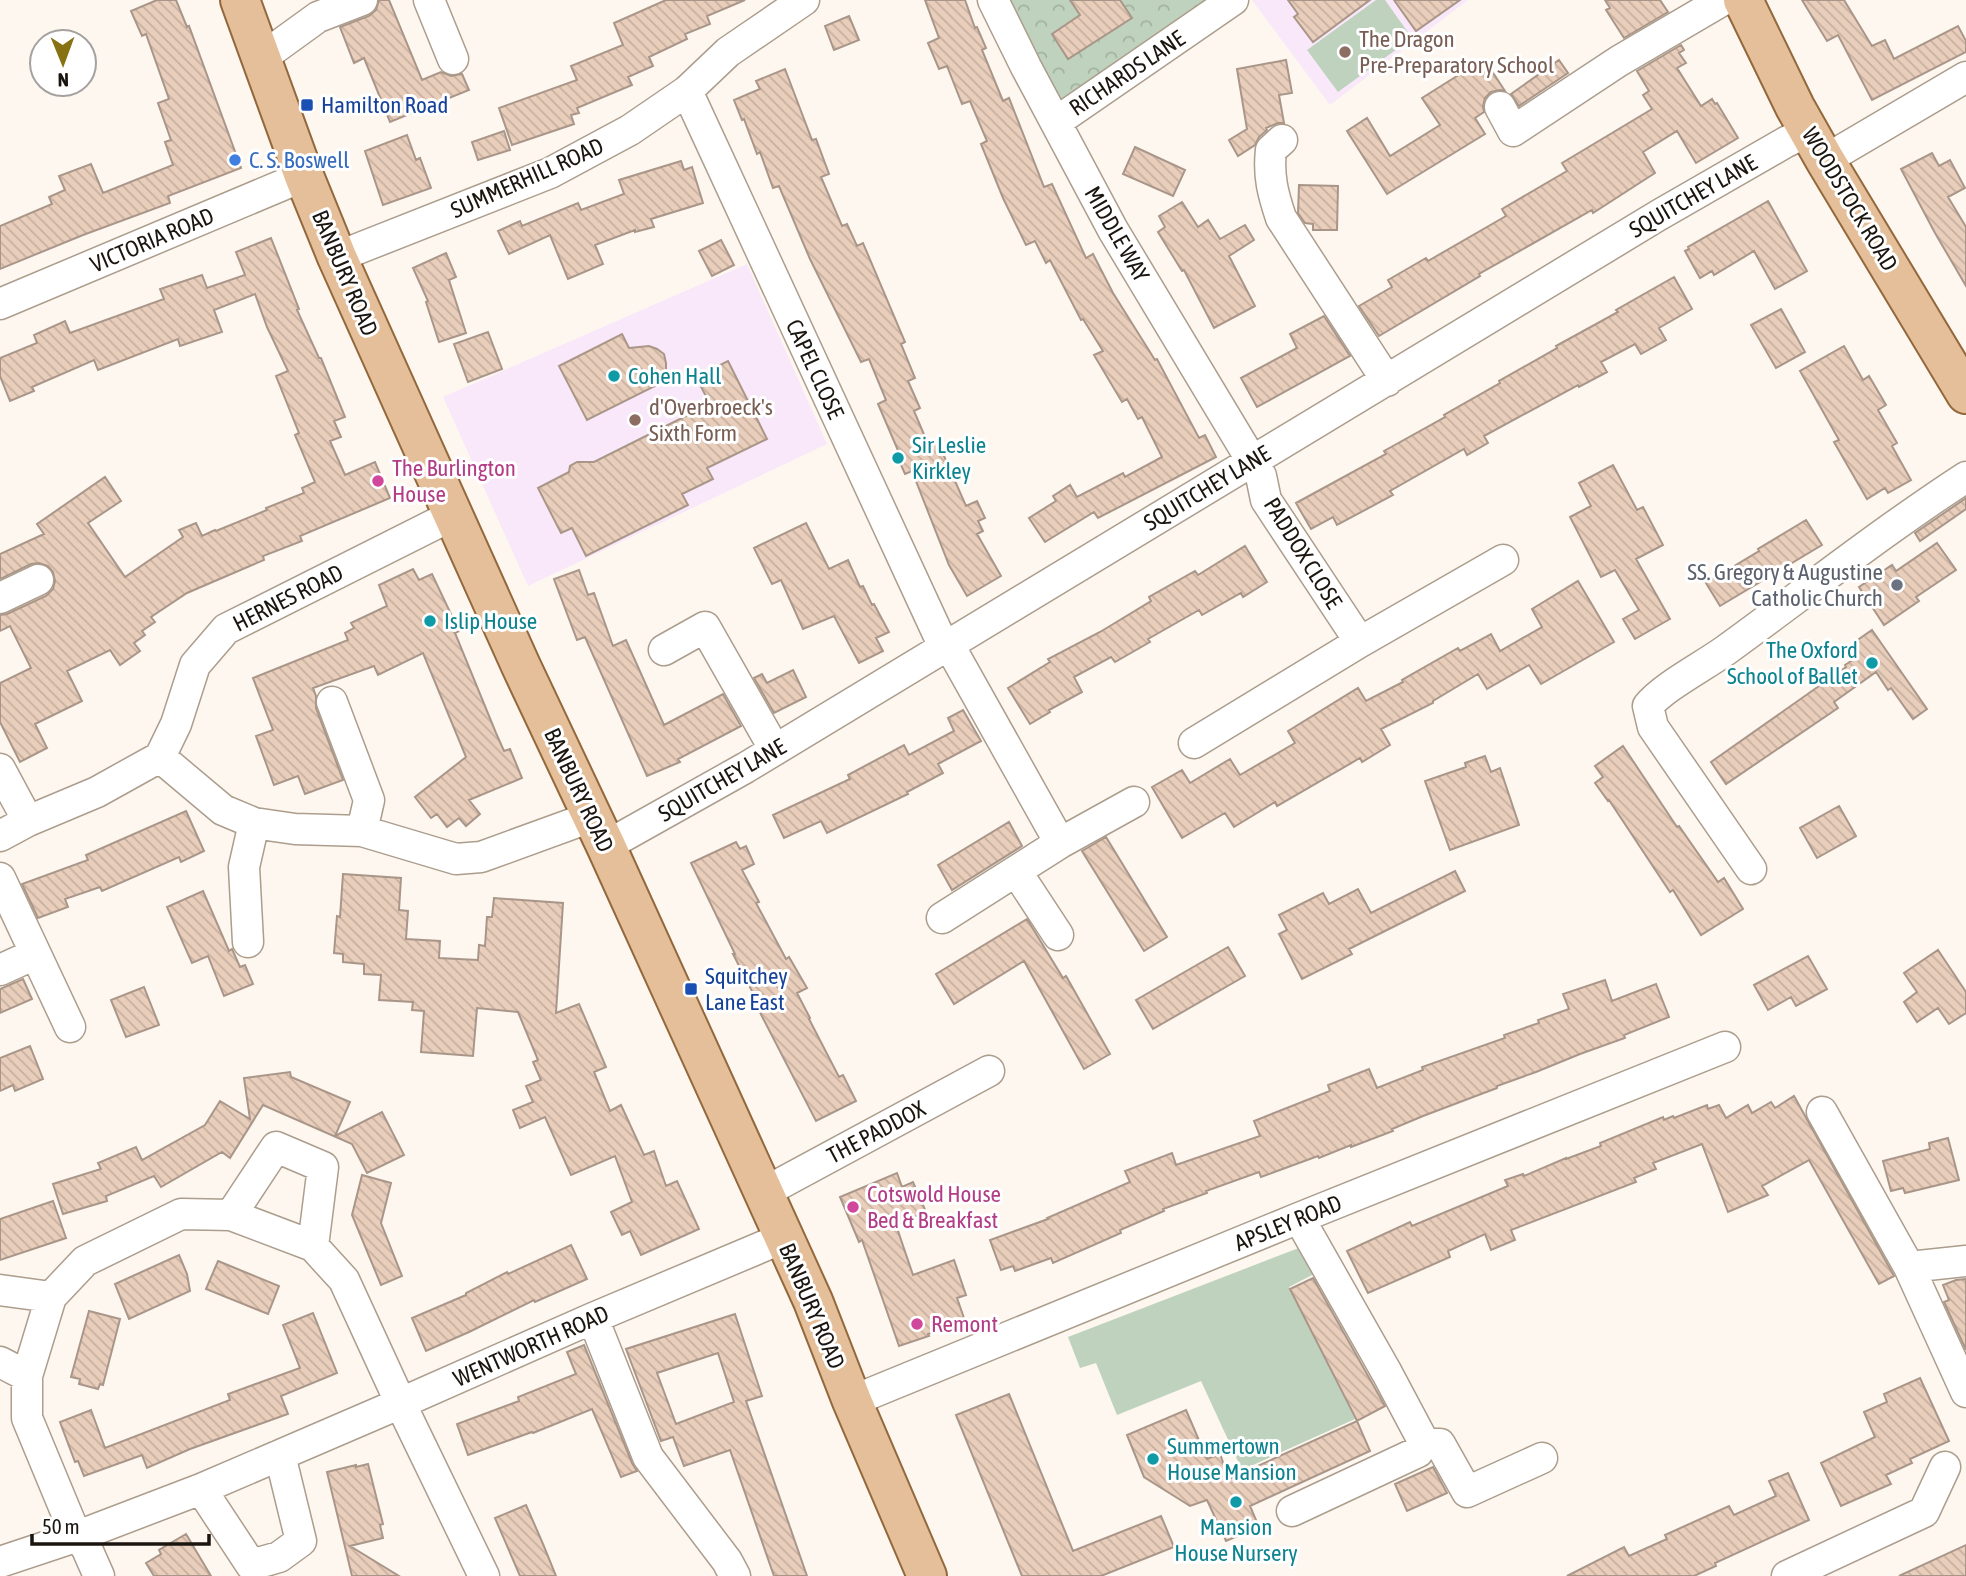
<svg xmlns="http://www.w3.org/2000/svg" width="1966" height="1576" font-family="'Asap Condensed',sans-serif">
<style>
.education{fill:#f9e8f9}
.green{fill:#bed2bd}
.forest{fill:url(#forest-crowns)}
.building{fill:url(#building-back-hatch);stroke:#a99689;stroke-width:2;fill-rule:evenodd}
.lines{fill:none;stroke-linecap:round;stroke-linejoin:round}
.minor-casing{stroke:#ac9d8c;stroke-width:33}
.major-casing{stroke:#93683c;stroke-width:42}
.minor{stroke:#fff;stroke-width:30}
.major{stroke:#e5bf99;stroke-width:38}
.education-dot{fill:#8d6e63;stroke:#fff;stroke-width:2.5}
.transit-dot{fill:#1a4fb4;stroke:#fff;stroke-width:2.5}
.shop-dot{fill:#3f7fe0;stroke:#fff;stroke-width:2.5}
.culture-dot{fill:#0f9aa8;stroke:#fff;stroke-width:2.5}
.hotel-dot{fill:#d1479c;stroke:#fff;stroke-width:2.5}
.worship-dot{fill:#6b7280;stroke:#fff;stroke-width:2.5}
.labels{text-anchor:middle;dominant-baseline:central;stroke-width:6;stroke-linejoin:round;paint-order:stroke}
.education-label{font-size:23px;fill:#785e54;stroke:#fff;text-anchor:start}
.street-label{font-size:23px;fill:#1b150f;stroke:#fff}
.transit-label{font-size:23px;fill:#164399;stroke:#fff;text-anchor:start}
.shop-label{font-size:23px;fill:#366cbe;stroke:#fff;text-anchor:start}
.culture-label{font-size:23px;fill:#0d838f;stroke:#fff;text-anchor:start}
.hotel-label{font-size:23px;fill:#b23c85;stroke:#fff;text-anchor:start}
.worship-label{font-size:23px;fill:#5b616d;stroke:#fff;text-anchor:end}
</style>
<defs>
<pattern id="forest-crowns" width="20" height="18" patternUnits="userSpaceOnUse" patternTransform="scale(1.75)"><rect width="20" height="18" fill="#bed2bd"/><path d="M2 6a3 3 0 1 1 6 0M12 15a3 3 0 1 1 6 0" fill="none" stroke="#a3b3a1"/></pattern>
<pattern id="building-back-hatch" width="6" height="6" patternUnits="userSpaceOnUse" patternTransform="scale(1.75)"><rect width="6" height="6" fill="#e9cebb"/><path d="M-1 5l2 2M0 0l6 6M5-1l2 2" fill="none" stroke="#c7b0a0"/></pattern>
</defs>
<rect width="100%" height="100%" fill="#fdf7f0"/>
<path class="education" d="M1252,0H1468L1330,105Z
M747,264L827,444L528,586L443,397Z"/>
<path class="green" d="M1376,0H1385L1412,38L1338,92L1307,50Z
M1304,1246L1316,1273L1289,1287L1355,1419L1242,1470L1201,1381L1117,1415L1096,1363L1080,1368L1068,1337Z"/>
<path class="forest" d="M1005,0H1220L1060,108Z"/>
<path class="building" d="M157,0H176L187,27L189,26L241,168L168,196L170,203L83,235L0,269V226L52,204L49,197L65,190L59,176L91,164L103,193L173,165L165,142L171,140L158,103L169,99L146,34L142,36L131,11Z
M379,0H389L422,80L441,72L451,76L462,74L469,90L390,122L364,58L354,63L340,27L369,16L376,10Z
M666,0H745L707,16L710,24L685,34L687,39L649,57L653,66L628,77L632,85L577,108L579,113L571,115L574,124L512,145L499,108L577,80L571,66L623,45L614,23Z
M925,0H965L975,28L977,27L986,48L982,50L1003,101L1009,98L1044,187L1052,184L1086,258L1093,254L1113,293L1155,360L1157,359L1199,438L1205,435L1216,457L1098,518L1094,512L1045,542L1029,518L1056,501L1053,496L1070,485L1077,497L1123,473L1125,477L1162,457L1142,417L1138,419L1127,399L1122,402L1094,355L1103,351L1083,319L1081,320L1050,260L1046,263L1035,241L1026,245L1003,198L981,144L987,141L970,101L962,104L947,66L939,69L928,43L939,38Z
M1070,0H1120L1132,18L1068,59L1052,34L1080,15Z
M1288,0H1370L1313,42L1294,17L1298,14Z
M1394,0H1460L1416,31Z
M1605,0H1660L1668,12L1624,38L1606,10L1610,8Z
M1802,0H1844L1872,46L1885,40L1894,59L1958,26L1966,41V52L1872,100L1838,35L1827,41Z
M849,16L859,40L834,50L825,26Z
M1681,45L1684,50L1679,53L1686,63L1677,68L1701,106L1712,99L1715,104L1717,103L1738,138L1696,163L1677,131L1643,152L1655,173L1593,213L1592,210L1479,274L1480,276L1379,336L1359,306L1392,287L1388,280L1426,258L1428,261L1506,216L1502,209L1567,171L1562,163L1652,109L1643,95L1649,91L1637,71Z
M1484,59L1505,91L1500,90L1491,92L1485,98L1483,106L1484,112L1475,118L1485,134L1387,194L1347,131L1367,118L1390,156L1440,125L1422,98Z
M1286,60L1292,93L1279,95L1284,123H1278L1266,128L1267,130L1259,137L1255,145L1238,156L1229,140L1247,129L1237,69Z
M1559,60L1568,73L1519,106L1511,94Z
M785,69L812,140L816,139L829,174L821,177L842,226L847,224L857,246L863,243L905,342L901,344L915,378L908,381L920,408L914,411L928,444L937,440L966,506L977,501L985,518L978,521L983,531L977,534L1001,576L967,596L949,565L912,471L905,474L897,456L900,455L878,404L886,400L869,359L861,362L810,259L779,186L773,188L760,152L757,154L744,119L742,120L734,100L760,89L756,81Z
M504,131L510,150L478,160L472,142Z
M407,135L416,160L420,158L431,188L383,205L365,151Z
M1135,147L1185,170L1173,196L1123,174Z
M1932,153L1939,166L1950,160L1965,188L1948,197L1966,227V286L1935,233L1901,169Z
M681,161L684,170L692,167L703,203L651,219L654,227L635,232V230L595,245L603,264L568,279L550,235L509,254L498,231L520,221L522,226L578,203L581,210L624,194L619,180Z
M1299,185L1338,186L1337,230H1313V224L1305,223L1298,213Z
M1768,201L1807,271L1775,289L1754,251L1714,275L1712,271L1700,278L1685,251L1689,249L1688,247Z
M1182,202L1198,227L1208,220L1220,239L1245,225L1254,240L1229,256L1255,306L1214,328L1184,270L1182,271L1158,232L1165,227L1159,216Z
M271,238L299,309L297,310L319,358H321L345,417L334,421L341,437L330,441L345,475L375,462L390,498L300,536L302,541L263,556L264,560L187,593L151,617L155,622L142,631L145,635L134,643L140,651L120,665L110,650L67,671L82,701L35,724L47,748L20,762L0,722V683L31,668L10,626L0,631V615L7,614L46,596L53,589L55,581L53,572L48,566L39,563L31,564L0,579V554L44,534L37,524L105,477L121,501L88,523L125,577L183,537L179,530L196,523L202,536L215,530L216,531L267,510L266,508L304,493L302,488L315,482L295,435L299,433L276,376L288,371L267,327L255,294L214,310L222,332L180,346L178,339L98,370L94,360L32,387L34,391L10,401L0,376V358L37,343L34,335L65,321L70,333L164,299L160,289L202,275L207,288L245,275L236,252Z
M721,240L734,265L712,276L699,251Z
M446,253L456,277L449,280L466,333L439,342L426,302L428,301L413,268Z
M1674,277L1692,309L1659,328L1666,340L1641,354L1635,344L1601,362L1607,372L1579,387L1578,385L1484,436L1488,443L1467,455L1464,449L1390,491L1393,495L1337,525L1333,517L1311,529L1296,503L1386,454L1384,451L1445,417L1444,415L1500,383L1499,381L1557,348L1556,346L1618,312L1616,310Z
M1781,309L1805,352L1776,368L1751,325Z
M1324,316L1350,356L1257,407L1241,378L1297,348L1290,334Z
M488,332L502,369L468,382L454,344Z
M622,334L629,348L649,346L657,349L664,354L666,363V372L662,380L655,386L587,420L559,366Z
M1844,346L1863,380L1869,376L1886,405L1878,410L1897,443L1892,446L1911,480L1888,493L1885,488L1867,499L1834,442L1839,440L1800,371Z
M728,361L767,439L707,468L713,479L682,494L688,505L586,556L572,528L561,533L538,488L569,472L570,466L577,462H594L710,404L696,377Z
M1613,465L1637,510L1643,507L1663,545L1636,559L1670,619L1635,639L1623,619L1639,610L1615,570L1601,577L1570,517L1591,506L1579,483Z
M1966,498V509L1920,541L1915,533Z
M1806,520L1822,545L1720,606L1706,583L1759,551L1758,549Z
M806,523L829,569L848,560L860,587L863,586L872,605L874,604L889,632L876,638L883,651L859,663L834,616L803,629L781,580L772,584L754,548Z
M1937,543L1956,570L1916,597L1919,601L1884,625L1859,587L1892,565L1896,571Z
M1245,546L1267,582L1243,597L1241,593L1202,615L1199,610L1148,639L1150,642L1115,662L1111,657L1074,677L1082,692L1049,710L1050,712L1030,724L1008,688L1050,662L1048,659L1100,632L1151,601L1149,597L1195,571L1198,575Z
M413,569L419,580L432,574L459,631L455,633L496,733L504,751L510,749L522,778L469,800L480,814L466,826L459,818L447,827L437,814L431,818L415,797L466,757L423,653L378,675L374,666L313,688L316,696V708L343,780L305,794L298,776L274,785L256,736L273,730L253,678L348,640L345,633L354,628L351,623L387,606L379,585Z
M579,570L588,595L594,593L613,646L626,640L664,725L723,694L741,726L678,759L680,762L647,776L585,637L577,640L554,579Z
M1578,581L1614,642L1541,684L1529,665L1487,689L1478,674L1433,701V703L1381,729L1390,745L1362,762L1360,758L1277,806L1275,802L1234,827L1225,813L1182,838L1152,787L1182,770L1190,783L1230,759L1240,775L1295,743L1288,731L1358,688L1366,701L1403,682L1402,680L1458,648L1460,651L1491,634L1500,651L1542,627L1532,609Z
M1872,630L1927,709L1913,719L1891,688L1888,690L1876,672L1834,702L1838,708L1726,784L1711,762L1846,667L1845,665L1857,657L1849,646Z
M793,670L806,697L774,713L754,678L762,674L767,683Z
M963,710L981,741L938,764L943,773L907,792L908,794L827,833L821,821L784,838L773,815L850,779L848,775L904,745L909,755L954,731L948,718Z
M1623,746L1677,827L1679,826L1718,882L1724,878L1743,909L1701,935L1673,890L1670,892L1609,800L1608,801L1595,783L1603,777L1595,766Z
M1485,756L1491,772L1500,768L1519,825L1450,850L1425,781L1466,767L1465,763Z
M1839,806L1856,836L1817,858L1800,828Z
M186,811L204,851L181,862L179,857L102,891L100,887L65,899L68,907L38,918L22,884L88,860L86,855Z
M1009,822L1022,846L952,890L938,865Z
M1106,837L1167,937L1144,951L1082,851Z
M736,842L740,849L746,846L754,864L742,870L759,902L756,903L786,959L789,957L807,988L797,993L810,1018L809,1019L839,1077L843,1075L856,1101L816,1121L752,997L754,995L733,954H735L691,863Z
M1455,871L1465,891L1349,949L1352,954L1302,979L1279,934L1287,930L1279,915L1323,893L1329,904L1358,889L1371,913Z
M343,874L401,878L399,910L408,911L406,939L440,941L439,958L478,960L479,945L485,946L487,917H492L494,898L563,903L556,1013L579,1004L606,1067L594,1072L610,1111L621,1105L644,1155L654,1151L666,1186L677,1181L699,1229L641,1255L630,1231L622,1235L611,1212L632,1202L615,1156L571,1175L545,1117L520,1128L513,1110L533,1102L526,1086L541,1080L533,1062L538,1060L518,1012L477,1008L473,1056L421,1052L424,1011L412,1010L413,1002L379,1000L381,975L364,974V964L343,962V954L334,953L337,916L340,917Z
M203,891L229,951L232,949L240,967L245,965L253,984L224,996L208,956L192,963L167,907Z
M1027,919L1063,978L1066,976L1110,1054L1084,1069L1024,961L954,1004L936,974Z
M1228,947L1245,976L1153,1029L1136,1000Z
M1938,950L1966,992V1013L1949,1024L1938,1008L1917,1022L1904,1002L1917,992L1904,973Z
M1808,956L1827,989L1796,1006L1791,997L1768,1010L1754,985Z
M23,979L32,999L0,1013V989Z
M1605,980L1612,1001L1656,984L1669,1017L1624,1035L1625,1038L1580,1054L1536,1072L1497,1086V1088L1423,1116L1392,1129L1393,1131L1351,1147V1145L1319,1158L1318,1156L1261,1177L1259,1172L1206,1191L1207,1193L1163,1209L1164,1211L1120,1230L1121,1233L1053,1263L1051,1258L1015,1271L1013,1266L1001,1270L990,1240L1048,1219L1047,1218L1130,1182L1125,1171L1172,1153L1176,1165L1260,1136L1254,1121L1330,1091L1328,1085L1369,1069L1377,1088L1423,1070L1422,1067L1505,1038L1504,1035L1539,1023L1538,1020L1569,1009L1563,994Z
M144,987L159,1025L126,1037L111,1000Z
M30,1046L43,1079L15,1091L13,1085L0,1091V1058Z
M290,1072L291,1077L350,1102L335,1136L382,1112L404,1155L367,1173L352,1144L263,1105L230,1158L222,1152L161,1187L154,1176L106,1196L107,1201L63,1214L53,1184L101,1169L98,1163L136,1147L142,1160L205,1125L220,1101L250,1119L244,1078Z
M1794,1096L1894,1276L1879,1284L1809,1160L1762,1186L1768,1195L1728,1212L1702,1144L1653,1163L1656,1169L1634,1178L1636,1182L1511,1230L1515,1240L1491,1250L1485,1234L1448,1251L1450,1257L1368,1293L1347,1251L1410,1222L1412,1226L1508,1186L1505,1180L1523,1174L1524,1176L1566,1158V1159L1601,1146L1600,1143L1663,1117L1664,1120L1673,1116L1674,1118L1707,1105L1708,1109L1719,1105L1726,1118L1748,1105L1752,1113L1771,1102L1775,1108Z
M1948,1138L1959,1180L1905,1193L1903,1188L1891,1191L1883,1161L1930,1149L1929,1143Z
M897,1173L902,1187L913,1182L926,1212L896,1225L913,1275L954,1260L966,1295L957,1298L965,1321L928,1334L929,1336L899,1346L862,1240L859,1242L840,1197Z
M362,1175L391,1183L381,1223L402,1276L381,1285L352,1215Z
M53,1201L66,1238L0,1260V1219Z
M571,1245L587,1279L535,1302L534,1300L469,1332L426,1351L412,1318L466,1295V1293L507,1272L508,1274Z
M179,1255L187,1274L190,1291L129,1319L115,1284Z
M218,1261L279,1286L268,1314L206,1289Z
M1313,1278L1385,1406L1357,1421L1290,1289Z
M1966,1279V1350L1944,1302L1949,1300L1943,1285L1956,1280Z
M89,1311L120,1319L103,1385L100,1384L98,1389L79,1384L80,1379L71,1377Z
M313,1313L337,1373L281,1396L288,1414L190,1449L147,1468L142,1455L84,1476L78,1461L75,1462L60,1422L91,1410L105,1448L230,1400L228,1394L300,1368L283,1325Z
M735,1314L762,1396L746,1401L807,1576H774L730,1450L684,1466L673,1437L661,1441L626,1349ZM718,1353L734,1402L676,1424L657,1373Z
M584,1345L632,1463L637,1471L621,1477L592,1409L533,1433L532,1432L468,1455L457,1424L519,1401L518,1397L576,1374L567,1352Z
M1920,1378L1949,1441L1910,1459L1912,1463L1886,1475L1891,1484L1841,1506L1821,1463L1875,1437L1864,1412L1887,1402L1884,1394Z
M1009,1394L1073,1551L1161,1516L1174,1547L1101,1576H1022L956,1415Z
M1186,1410L1207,1459L1220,1454L1229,1479L1357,1421L1370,1451L1250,1506L1259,1527L1226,1541L1207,1500L1190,1506L1144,1477L1127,1435Z
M368,1464L383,1524L380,1525L383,1538L350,1546L399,1576H352L327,1472L356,1465V1467Z
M1433,1467L1447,1493L1407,1511L1395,1484Z
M1788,1473L1809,1520L1715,1563L1716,1566L1694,1576H1567L1624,1547L1629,1556L1667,1539L1665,1535L1729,1506L1734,1515L1776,1496L1769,1481Z
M526,1505L543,1544L556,1576H520L495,1518Z
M186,1534L211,1576H154L146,1563L161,1554L159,1550Z
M1966,1545V1576H1899Z"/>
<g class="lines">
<g class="minor-casing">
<path id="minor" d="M429,0L453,59
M993,0L1026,67L1113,230L1261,476L1266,500L1360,642
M260,59L318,17L362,0
M687,91L944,647
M1500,107L1513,131L1619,61L1723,0
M1056,122L1233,0
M1282,140L1271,150C1268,176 1273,194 1281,218L1387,381
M1825,160L1966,77
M337,257L550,173L630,130L687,91L728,52L804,0
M0,304L304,176
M0,598L38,580
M949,645L1060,843
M664,650L705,627L775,750
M332,702L369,800L362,831
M1194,743L1360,642L1503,560
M160,757L223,810L254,823L295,829L362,831L456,859L481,857L591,817
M0,769L28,821
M0,836L28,821L97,792L160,757L176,724L195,665L226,629L453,515
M606,846L745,768L1659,215L1786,142L1809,131
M1751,869L1653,727L1648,706C1663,687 1704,666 1726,650C1806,592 1883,531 1966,477
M1016,871L1058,935
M0,878L70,1027
M942,918L1060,843L1134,802
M248,942L244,867L254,823
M0,970L35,954
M1822,1112L1909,1267L1966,1392
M763,1193L989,1071
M231,1215L276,1147L323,1167L313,1246
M1909,1267L1966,1261
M0,1290L51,1297
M593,1318L648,1457L727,1561L735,1576
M0,1362L27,1376
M852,1401L1299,1218L1725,1047
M1422,1444H1440L1467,1492L1542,1458
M201,1489L251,1565L279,1557L301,1541L280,1455
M1292,1511L1418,1452L1422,1444L1421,1437L1387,1373L1299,1218
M0,1562L78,1536L201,1489L401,1403L593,1318L783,1238
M99,1576L87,1549L71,1524L27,1418V1376L51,1297L85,1261L181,1214L231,1215L313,1246L344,1280L407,1417L484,1576
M1787,1576L1924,1512L1945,1467"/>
</g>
<g class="major-casing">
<path id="major" d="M240,0L304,176L337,257L521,666L606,846L813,1301L852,1401L927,1576
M1743,0L1795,107L1825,160L1966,394"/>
</g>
<use href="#minor" class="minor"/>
<use href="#major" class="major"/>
</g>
<g class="education-dot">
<circle cx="1345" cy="52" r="7"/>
<circle cx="635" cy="420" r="7"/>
</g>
<g class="transit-dot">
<rect x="300" y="98" width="14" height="14" rx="3.5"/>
<rect x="684" y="982" width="14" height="14" rx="3.5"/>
</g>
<circle class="shop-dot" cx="235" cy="160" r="7"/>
<g class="culture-dot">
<circle cx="614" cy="376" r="7"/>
<circle cx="898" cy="458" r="7"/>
<circle cx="430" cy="621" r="7"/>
<circle cx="1872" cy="663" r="7"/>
<circle cx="1153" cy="1459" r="7"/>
<circle cx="1236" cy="1502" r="7"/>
</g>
<g class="hotel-dot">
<circle cx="378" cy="481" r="7"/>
<circle cx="853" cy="1207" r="7"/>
<circle cx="917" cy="1324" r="7"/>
</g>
<circle class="worship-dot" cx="1897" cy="585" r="7"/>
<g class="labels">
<g class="education-label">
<text x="1359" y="39">The Dragon<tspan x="1359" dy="26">Pre-Preparatory School</tspan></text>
<text x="649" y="407">d'Overbroeck's<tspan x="649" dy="26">Sixth Form</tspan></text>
</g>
<g class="street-label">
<text transform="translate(1127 73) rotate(-34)">RICHARDS LANE</text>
<text transform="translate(527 178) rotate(-24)">SUMMERHILL ROAD</text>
<text transform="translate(1693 196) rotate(-30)">SQUITCHEY LANE</text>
<text transform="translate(1850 199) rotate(59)">WOODSTOCK ROAD</text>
<text transform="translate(1117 234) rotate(60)">MIDDLE WAY</text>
<text transform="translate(152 240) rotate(-23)">VICTORIA ROAD</text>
<text transform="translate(345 273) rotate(67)">BANBURY ROAD</text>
<text transform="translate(815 369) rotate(65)">CAPEL CLOSE</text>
<text transform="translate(1207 488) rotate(-31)">SQUITCHEY LANE</text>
<text transform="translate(1303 553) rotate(58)">PADDOX CLOSE</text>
<text transform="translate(288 598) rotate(-27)">HERNES ROAD</text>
<text transform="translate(722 780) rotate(-30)">SQUITCHEY LANE</text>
<text transform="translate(579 790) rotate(65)">BANBURY ROAD</text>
<text transform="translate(876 1132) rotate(-28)">THE PADDOX</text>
<text transform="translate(1288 1223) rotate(-22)">APSLEY ROAD</text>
<text transform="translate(812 1306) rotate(67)">BANBURY ROAD</text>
<text transform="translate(531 1346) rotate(-24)">WENTWORTH ROAD</text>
</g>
<g class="transit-label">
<text x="321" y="105">Hamilton Road</text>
<text x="705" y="976">Squitchey<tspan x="705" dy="26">Lane East</tspan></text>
</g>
<g class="shop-label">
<text x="249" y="160">C. S. Boswell</text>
</g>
<g class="culture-label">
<text x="628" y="376">Cohen Hall</text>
<text x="912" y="445">Sir Leslie<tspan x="912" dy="26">Kirkley</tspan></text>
<text x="444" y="621">Islip House</text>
<text x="1858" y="650" text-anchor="end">The Oxford<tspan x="1858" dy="26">School of Ballet</tspan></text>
<text x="1167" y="1446">Summertown<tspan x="1167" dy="26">House Mansion</tspan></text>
<text x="1236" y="1527" text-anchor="middle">Mansion<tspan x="1236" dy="26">House Nursery</tspan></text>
</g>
<g class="hotel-label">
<text x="392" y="468">The Burlington<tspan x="392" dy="26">House</tspan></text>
<text x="867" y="1194">Cotswold House<tspan x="867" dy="26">Bed &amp; Breakfast</tspan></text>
<text x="931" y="1324">Remont</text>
</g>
<g class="worship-label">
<text x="1883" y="572">SS. Gregory &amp; Augustine<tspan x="1883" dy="26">Catholic Church</tspan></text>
</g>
</g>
<g transform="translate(63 63) rotate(179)"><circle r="33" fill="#ffffff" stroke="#a4a19f" stroke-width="2"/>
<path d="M0-5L12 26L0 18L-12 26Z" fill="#877113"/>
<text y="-10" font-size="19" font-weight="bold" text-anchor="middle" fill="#1b150f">N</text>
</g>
<path d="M32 1534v10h177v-10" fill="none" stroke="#1b150f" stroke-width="3.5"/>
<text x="42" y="1534" font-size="21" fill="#1b150f" stroke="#ffffff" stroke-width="5" paint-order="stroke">50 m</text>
</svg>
